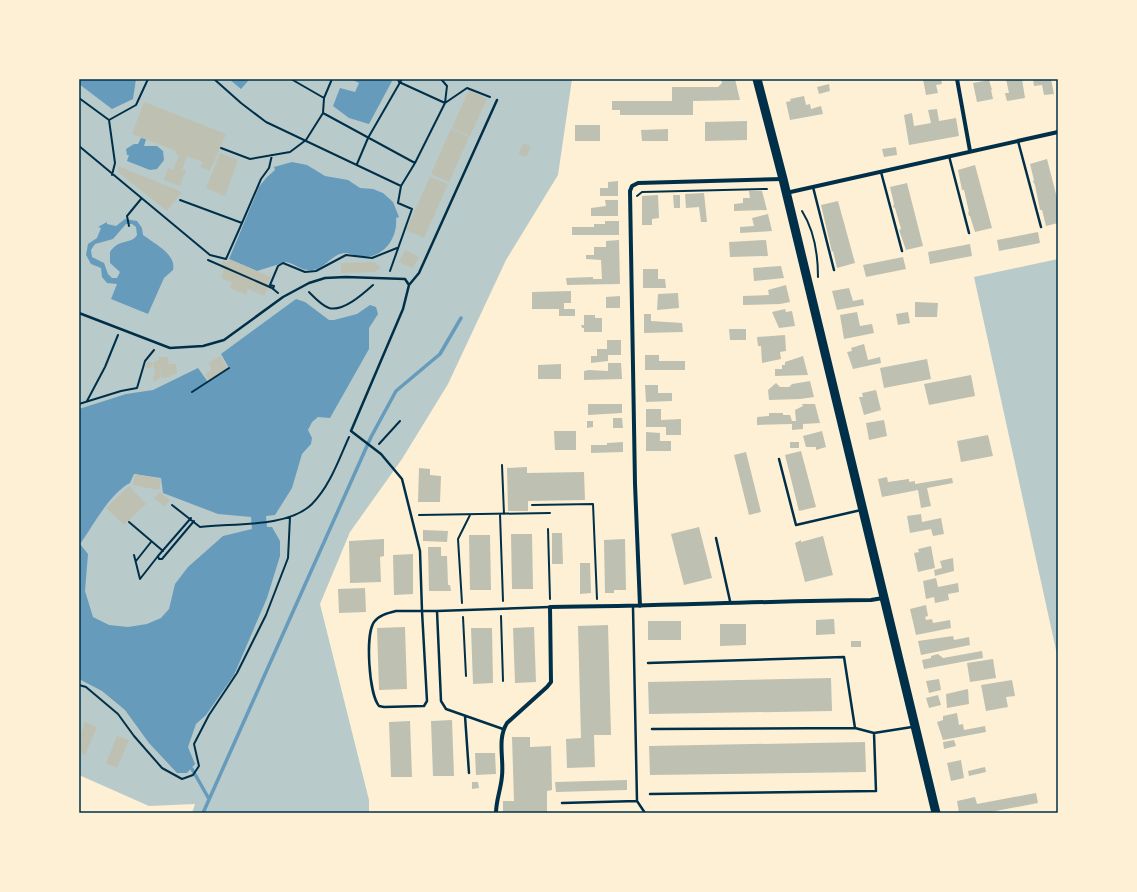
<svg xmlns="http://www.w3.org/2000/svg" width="1137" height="892" font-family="Inter,sans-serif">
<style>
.green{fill:#b9caca}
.water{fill:#669bbc;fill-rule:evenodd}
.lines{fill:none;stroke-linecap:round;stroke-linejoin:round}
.stream{stroke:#669bbc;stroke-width:3.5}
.building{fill:#bec0b2}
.path{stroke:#003049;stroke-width:2}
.service{stroke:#003049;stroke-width:2.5}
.minor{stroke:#003049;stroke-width:4}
.primary{stroke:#003049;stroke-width:9}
.neatline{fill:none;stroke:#003049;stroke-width:1.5}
</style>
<rect width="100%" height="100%" fill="#fdf0d5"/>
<path class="green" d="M79,79H572L558,175L506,260L448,384L402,459L350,532L320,604L369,800V813H192L195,804L149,806L79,775Z
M1058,259V659L974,277Z"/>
<path class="water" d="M80,79H136L133,99L112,109L79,84Z
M229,79H246L248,81L241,89Z
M351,79H388L392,81L369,124L349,118L333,106L340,88L355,92L359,83Z
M141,138L146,139L144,146H157L163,151L164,160L157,169L150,170L127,161L129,155H127L126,149L134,144H138Z
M292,162L307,165L325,176L348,180L360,188L373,189L383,193L393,202L399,217L396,218C398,238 384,258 362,257C356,256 350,253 344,253C330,255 324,271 309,270C300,270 294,263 286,262L257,271L229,259L259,187L266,178L275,170L274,167Z
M125,219L137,221L142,228L143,235C153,243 177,254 173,270L164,278L148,314L111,299L117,284L107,283L102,277L101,268L91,264L86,255L88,244L97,238L101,228L98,227L107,222V224L116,226ZM126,224H132L136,227L137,235C131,245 119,238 110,252V263L120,272L117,278H112L108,274L104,263L92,257L91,250L95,244L113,239Z
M296,299L305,302L329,320H334L357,314L370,305L376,307L378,314L369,328V349L330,418L318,417L312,422L308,430L312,438L311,444L302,454L292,488L275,515L266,516L267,527H272L280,541V556L267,598L234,675L206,715L196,724L188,747L195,764L187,773H177L149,743L125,710L102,691L79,679V409L126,394L153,390L198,368L208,382L229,368L221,354ZM134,474L161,478L163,493L218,514L251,517L252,529L223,536L188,567L175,584L169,609L161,618L147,624L128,627L109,625L93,617L85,591L88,554L80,544C93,526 110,493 130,483Z"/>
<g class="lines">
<path class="stream" d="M192,769L209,799
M203,813L371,437L396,391L440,354L461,318"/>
</g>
<path class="building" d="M721,79H735L740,100L693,101V115H620V110H612V101H672V87H718L722,83Z
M923,79H941L942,84L936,85L938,93L926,95Z
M1006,79H1022L1025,98L1007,101L1005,93H1009Z
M1033,79H1051L1054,94L1044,95L1042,85L1034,86Z
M989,80L992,90H991L993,99L977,102L973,83Z
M829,84L830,91L819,94L817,87Z
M469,90L487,99L470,136L452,128Z
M804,96L806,105L810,104L811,109L821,106L823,114L790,120L786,102L791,101L790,99Z
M144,102L226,134L210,171L200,167L203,162L187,156L182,169L186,170L180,186L164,180L168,168L173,170L179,156L175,153L176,151L132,134Z
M937,109L939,121L956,118L959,136L909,145L904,115L912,113L914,126L931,123L928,110Z
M747,121V140L705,141V122Z
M575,125H600V141H575Z
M451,129L469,137L449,182L431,174Z
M668,129V141H642L641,130Z
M524,143L531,147L526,157L518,154Z
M896,147L897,155L884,157L882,149Z
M220,153L238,160L225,196L206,188Z
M1047,159L1058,202V223L1046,226L1042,210H1040L1035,185L1033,181L1034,180L1030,164Z
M975,165L992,228L975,232L970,216H969L968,212H969L964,190H962L958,170Z
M118,166L182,192L167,211L118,172Z
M430,177L448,184L424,238L406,230Z
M618,181V196H600V188H608V182Z
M907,183L923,246L906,250L899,230L901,229L895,208L893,207L894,204L890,187Z
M749,191H762L767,210L734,211V204L743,203V198H750Z
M704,193L707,222H701L699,207L686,208L685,194Z
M658,195L659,218L652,219V225H642V196Z
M673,195H680V208H674Z
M605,200H618V216H591V208L606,206Z
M838,201L855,263L837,268L833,251L832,252L821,205Z
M768,214L772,231L740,233V227L754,226L752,218Z
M605,221H619V235H572V227H594V224H605Z
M1038,232L1040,243L999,251L997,240Z
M619,240L620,284L567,285L566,278L593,277V279H602L601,260L586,259V255H594V247H606V241Z
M766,240L768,256L730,257L729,242Z
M970,244L972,256L930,264L928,252Z
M405,250L419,257L413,268L399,262Z
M903,257L906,269L866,277L863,265Z
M229,259L271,277L268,285L273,287L271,290L268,288L264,296L248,289L246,295L230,288L232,283L221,278L224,270L220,268L223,261L227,263Z
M374,262L381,268L374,272L341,273V263Z
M781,266L784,278L754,281L753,268Z
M643,269H658V279H665L666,288H643Z
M786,285L790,302L780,304L743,305V296L769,295L768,290Z
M849,288L853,301L863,299L864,305L837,310L832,291Z
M571,291V303H564V309H575V316H559V309H532V292Z
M678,293L679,308L657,310L658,294Z
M620,296V308H606V297Z
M915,302L938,303L937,317H915Z
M785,309L786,312L792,311L795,326L779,328L772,312Z
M857,312L860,326L872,324L874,333L844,339L840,315Z
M908,312L910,323L898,325L896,314Z
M644,314H651V321L682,323L683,332L644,333Z
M584,315H595V318H602V332H584V328H582L581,325H584Z
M729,329H746V340H730Z
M785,335L786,351L780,352L781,359L762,363L761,346H758L757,337Z
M607,340H621V355H608V361L591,363V356H597V349H607Z
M864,344L868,360L880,357L881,363L853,369L847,352L852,351L851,348Z
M645,355H659V361H685V370H645Z
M220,356L228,369L209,380L205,374L212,369L208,363Z
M803,356L808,375L775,376V369H782V365H785V362Z
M159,357H168L170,377L161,378L160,370V378L153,382L155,370L153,366L154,362L159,360Z
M927,359L931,379L884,388L880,368Z
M148,361L153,363L150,369L145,367Z
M608,363H621L622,379L584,380V371L589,370L608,371Z
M169,364H176L177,374L170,375Z
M561,364V379H538V365Z
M971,375L975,396L929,405L924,384Z
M810,381L814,397L800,399L769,400L768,390L776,383L780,387H789L792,384Z
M645,385H658V393H672V401L646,402Z
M876,390L881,410L864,415L859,397H863L862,393Z
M588,404H622V413L588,415Z
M802,404H815L820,423L803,424V429L792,430V424L757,425V417L769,416V413H783V415H790L792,421H796L795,410L803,406Z
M646,409H661V420L681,419V435H666V427H646Z
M613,418H622L623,428H613Z
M884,420L887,436L869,440L866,423Z
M587,421H593V427L587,428Z
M554,431H576V450H555Z
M822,431L826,447L816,450V447H806L803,436Z
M646,432L660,433V441H671V451H646Z
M988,435L993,456L961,462L957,441Z
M623,442V452L591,453V445H607V443Z
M790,442H799V448H790Z
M801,451L816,507L799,511L785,455Z
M746,452L761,512L749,515L734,455Z
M527,467V473L584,472L585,500L528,501V511H508L507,468Z
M419,468L430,469V475L441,476L440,502H418Z
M135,474L161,479L159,490L133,485Z
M887,477L888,482L909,479V482L915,481V484L952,478L953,483L927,488L931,506L921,508L918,490L882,497L878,479Z
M129,486L146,504L124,525L106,508Z
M160,492L170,500L165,507L154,498Z
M921,514L922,522L941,518L944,534L933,536L931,529L910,533L907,516Z
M699,527L712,578L684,585L671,534Z
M423,530L448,531L447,542L423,541Z
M552,533H562L563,564H552Z
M511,534H532L533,589H512Z
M469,535H490L491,590H470Z
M823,536L833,575L805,582L795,543L801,540V542Z
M384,539V556L380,557L381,582L350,583L349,541Z
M625,539L626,590H614V593H605L604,540Z
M931,546L935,568L918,572L914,553L919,552L918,549Z
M428,547H441V556H447L448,585H450L451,591H429Z
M413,554V594L394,595L393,555Z
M953,558L954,571L935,576L934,570L942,568L940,561Z
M580,563H590L591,593L580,594Z
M936,578L938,587L958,583L959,592L948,594L949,600L935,603L934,597L926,599L923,581Z
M365,588L366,612L339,613L338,589Z
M926,605L928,616L925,617L926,620L932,619L933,623L950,620L951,628L916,635L910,609Z
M834,619L835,634L816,635V620Z
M648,621H681V640H648Z
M720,624H746V645L720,646Z
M608,625L611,735H594L595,767L567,768L566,739L581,738L578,626Z
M405,627L407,689L379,690L377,628Z
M534,627L536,682L515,683L513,628Z
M471,628H492L493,683L473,684Z
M953,636L954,640L969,637L970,645L921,655L918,641Z
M851,641H861V647H851Z
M982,651L983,658L924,669L922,660L931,658V656L938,654L943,658Z
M993,659L996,678L970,682L967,663Z
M831,678L832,711L649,714L648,682Z
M939,679L941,690L929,693L926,681Z
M1012,680L1015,696L1006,697L1008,707L986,711L981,685Z
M968,689L969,704L947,708L946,694Z
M938,695L941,705L929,708L926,698Z
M957,713L959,725L963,724L964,730L985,726L986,732L943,740L937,722L943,720V716Z
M452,720L454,776H433L431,721Z
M410,721L412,777H391L389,722Z
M85,722L97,727L85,755L79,752V737Z
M117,736L129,740L117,768L106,763Z
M512,737H530V747L551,746L552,790L547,791V812L503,813V801H514Z
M954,740L956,746L944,749L943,742Z
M865,742L866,772L650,775L649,746Z
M475,753H495L496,774L476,775Z
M961,760L964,778L951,781L947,763Z
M985,767L986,772L969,776L968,771Z
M627,780V790L556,792L555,782Z
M472,782H478L479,788L472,789Z
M1036,793L1038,803L985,813H959L957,801L975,797L977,804Z"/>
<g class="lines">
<path class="path" d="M214,79L241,103L266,122L401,186L415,163
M291,79L324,98
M332,79L324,98L323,113L415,163L445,103L467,88L490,97
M398,79L399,82L445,103L447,86L441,79
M79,98L109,120L136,105L148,79
M109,120L115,163L112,175
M79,146L210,255L226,259L242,223L180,200
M221,148L250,159L290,152L306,140L323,113
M357,164L368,138L402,79
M637,196L642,192L767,189
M802,211C814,230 818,255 818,277
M242,223L261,179L269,168L272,155
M129,226L127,216L141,199
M208,260L272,288L278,293
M390,271L412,209L398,203L401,186
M273,289L274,286L270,285L278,266L283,263L305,272L316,271L346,255L372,258L397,248
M309,292C314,297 321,305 329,308C343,312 363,294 373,285
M192,392L229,368
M87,401L105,367L118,335
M79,404L121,391L137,388L145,361L154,350
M379,444L400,421
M502,465L504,514
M172,505L200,527C233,523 288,528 312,504C330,486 339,459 349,437
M532,505L593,504L597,599
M500,514L503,601
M419,515L550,513
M191,518L158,556L159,559H162L194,521
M129,522L163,551
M548,529L550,599
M134,555L140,579L158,556
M136,561L151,542
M462,603L458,539L470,515
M501,616L503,681
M463,617L466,676
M79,685L86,687L118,714L134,736L162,768L182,779L193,775L199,766L194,744L209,715L237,673L266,615L288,558L290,517"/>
<path class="service" d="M1018,141L1041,227
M949,156L969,233
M881,172L902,251
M813,187L834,270
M409,285L419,273L497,100
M79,313L170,348L203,346L224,340L283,297L309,283L325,278L346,277L405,279L409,285L403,309L351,431L381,454L402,479L420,551L422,611H437L441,701L446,709L503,729
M779,459L796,525L861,510
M716,538L730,601
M633,607L637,801L645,813
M396,611H422L427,701L424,706L384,707L379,706C369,694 365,635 374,622C379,615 388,613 396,611Z
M437,611L550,607
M648,663L844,657L855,728
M465,716L469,773
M652,729L855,728L874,733L912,727
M650,794L876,791L874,733
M562,803L637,801"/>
<path class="minor" d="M957,79L970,151
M786,193L1058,132
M640,606L635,484L630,191L632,186L638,183L783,179
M496,813C496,800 501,789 502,776C504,758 497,739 507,723L547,687L551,682L550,607C658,606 764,601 871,600L883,598"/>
<path class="primary" d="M757,79L783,179L936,813"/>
</g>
<rect width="1137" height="892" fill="none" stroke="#fdf0d5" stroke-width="160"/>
<rect x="80" y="80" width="977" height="732" class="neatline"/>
</svg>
